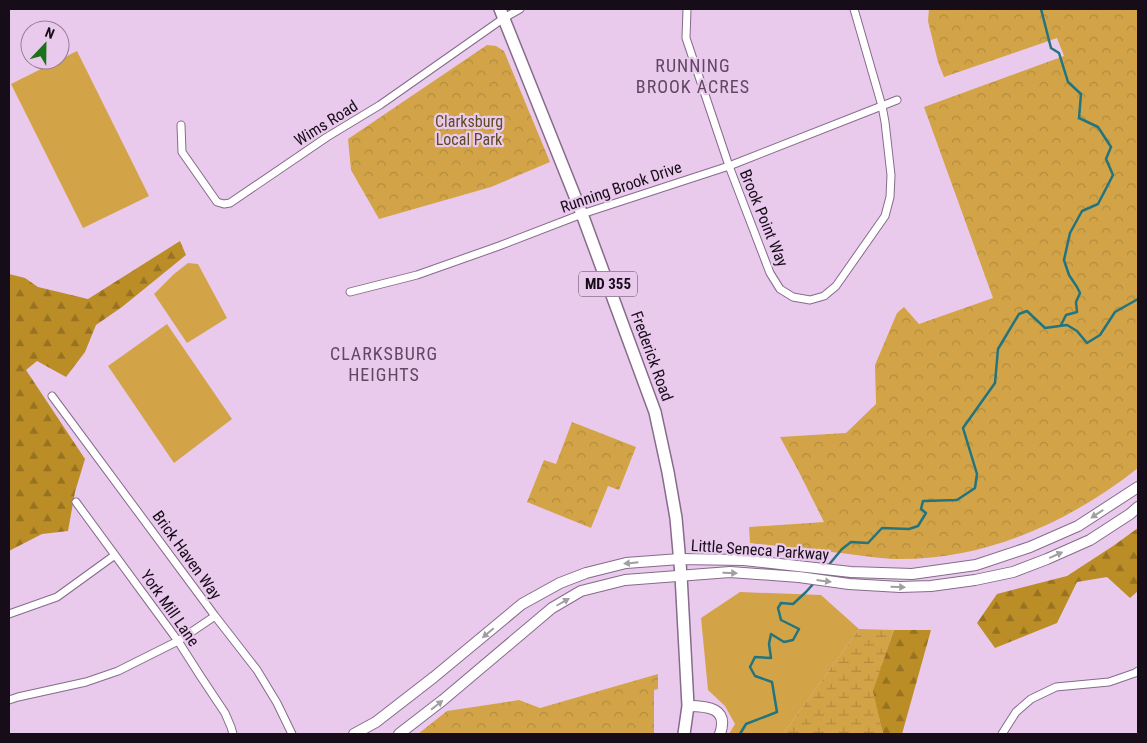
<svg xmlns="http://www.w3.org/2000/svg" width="1147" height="743" font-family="'Roboto Condensed',sans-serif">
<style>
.grass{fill:#d2a447}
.forest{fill:url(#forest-firs)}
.wetland{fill:url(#wetland-marsh)}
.park{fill:url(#park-crowns)}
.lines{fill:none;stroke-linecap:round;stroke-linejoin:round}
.stream{stroke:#23747e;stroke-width:2.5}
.street-casing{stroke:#866b8a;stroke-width:9}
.secondary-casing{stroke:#866b8a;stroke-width:12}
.primary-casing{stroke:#866b8a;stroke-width:14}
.street{stroke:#fff;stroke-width:7}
.secondary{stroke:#fff;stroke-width:10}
.primary{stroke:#fff;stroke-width:11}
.oneway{fill:#a29ea3}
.labels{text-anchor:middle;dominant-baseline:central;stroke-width:4.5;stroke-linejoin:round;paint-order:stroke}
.shield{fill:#e9caed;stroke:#564659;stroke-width:1}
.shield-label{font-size:15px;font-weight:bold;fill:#170d19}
.park-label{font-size:16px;fill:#5f4b24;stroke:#e9caed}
.street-label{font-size:16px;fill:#170d19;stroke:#e9caed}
.neighbourhood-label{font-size:18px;letter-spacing:1px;fill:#614765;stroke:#e9caed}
</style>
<defs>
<pattern id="forest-firs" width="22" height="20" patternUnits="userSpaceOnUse" patternTransform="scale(1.25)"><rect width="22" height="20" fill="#bb8d26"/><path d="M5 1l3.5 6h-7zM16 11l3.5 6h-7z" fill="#977220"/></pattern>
<pattern id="wetland-marsh" width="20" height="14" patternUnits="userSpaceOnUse" patternTransform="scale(1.25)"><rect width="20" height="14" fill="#d2a447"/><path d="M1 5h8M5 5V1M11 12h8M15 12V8" fill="none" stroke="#b48c3e"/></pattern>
<pattern id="park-crowns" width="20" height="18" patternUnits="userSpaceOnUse" patternTransform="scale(1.25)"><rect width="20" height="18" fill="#d2a447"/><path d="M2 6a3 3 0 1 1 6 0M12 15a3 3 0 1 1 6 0" fill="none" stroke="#b48c3e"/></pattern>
</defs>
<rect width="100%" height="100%" fill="#e9caed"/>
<path class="grass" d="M77,51L149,196L83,228L11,84Z
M188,263L198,264L227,318L187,343L154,294L174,274Z
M167,324L232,419L174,463L108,366Z
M740,592L821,595L859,629L783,734H729L735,724L725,706L708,690L701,618Z"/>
<path class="forest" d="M180,241L186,255L122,307L96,325L85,352L66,377L37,361L26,370L85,459L75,492L68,531L42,534L9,551V274L25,278L38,287L88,299Z
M1138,528V591L1130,598L1107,577L1077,582L1057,623L995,648L977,623L997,594L1067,576L1113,546Z
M894,630H931L902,734H883L872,691Z"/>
<path class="wetland" d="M859,629L894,630L873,691L883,734H783Z"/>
<path class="park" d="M929,9H1138V468C1068,523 984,561 894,559C876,558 859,555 841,553C811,550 781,546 750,543L749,527L824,522L798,470L780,437L846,433L876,404L875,365L897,313L904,307L919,324L993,298L924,107L1064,56L1057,38L944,77L938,62L928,21Z
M487,45L496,46L504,51L550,162L491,187L379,219L351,170L348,139Z
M572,422L636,447L619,490L608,486L591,528L527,502L544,460L556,464Z
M658,674V689L654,690V734H418L447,711L519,700L540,708Z"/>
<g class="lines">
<path class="stream" d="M1041,9L1051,48L1059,53L1068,82L1081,94L1079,118L1098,127L1111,147L1106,159L1113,175L1098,204L1082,211L1070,233L1064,260L1069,275L1077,287L1080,293L1076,302L1077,312L1066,315L1061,325
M827,567L842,549L851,542L868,543L882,528L909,529L918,526L926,513L921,509L923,501L957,500L975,488L977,474L963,428L995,383L998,349L1019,314L1027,311L1045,328L1067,325L1077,331L1087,343L1100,335L1115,312L1138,299
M740,734L746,724L777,712L772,682L755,676L750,667L755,657L771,658L769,644L771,634L784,642L793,640L799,629L781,620L778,608L781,603L793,604L806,592L814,583"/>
<g class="street-casing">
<path id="street" d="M687,9L686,38L729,166L770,273L780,289L793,297L810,300L824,296L836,286L885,216L890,197L891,175L885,122L882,106L854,9
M181,125L182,152L217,202L224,204L230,203L327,137L380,105L504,18L520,9
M350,292L417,275L499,246L582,214L729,166L897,100
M52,396L215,616L257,670L277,703L292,734
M76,502L178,641L201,677L225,713L231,727L233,734
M9,614L57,597L115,555
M9,700L18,697L86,682L118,671L178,641L215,616
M1002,734L1016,712L1031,699L1056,687L1109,682L1135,673L1138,671"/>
</g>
<g class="secondary-casing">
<path id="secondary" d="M688,706C708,706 729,708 720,734
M354,734L376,722L434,677L522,604L560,583L586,573L626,563L680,559L744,560L851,572L912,574L976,565L1030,547L1078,526L1138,487
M399,734L443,700L552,608L581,591L625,580L730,572L799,577L849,584L900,587L931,586L975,580L1013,572L1047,559L1090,540L1130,514L1138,507"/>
</g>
<g class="primary-casing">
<path id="primary" d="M500,9L582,214L655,412L668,472L676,518L681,575L688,706L684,734"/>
</g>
<use href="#street" class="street"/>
<use href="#secondary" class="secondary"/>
<use href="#primary" class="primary"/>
</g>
<defs><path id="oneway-solid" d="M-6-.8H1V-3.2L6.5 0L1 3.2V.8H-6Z" transform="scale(1.25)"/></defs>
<g class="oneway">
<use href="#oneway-solid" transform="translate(1097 514) rotate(147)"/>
<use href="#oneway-solid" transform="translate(1056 555) rotate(-24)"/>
<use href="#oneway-solid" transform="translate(631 563) rotate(174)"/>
<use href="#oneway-solid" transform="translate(730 573) rotate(1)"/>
<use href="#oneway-solid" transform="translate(824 581) rotate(7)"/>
<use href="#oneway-solid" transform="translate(898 587) rotate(1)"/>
<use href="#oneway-solid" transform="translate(563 602) rotate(-30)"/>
<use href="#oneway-solid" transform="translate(488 633) rotate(140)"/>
<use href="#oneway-solid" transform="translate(437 705) rotate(-38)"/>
</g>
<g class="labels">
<rect class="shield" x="579" y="271.5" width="58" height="25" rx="4"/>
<g class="shield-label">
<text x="608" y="284">MD 355</text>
</g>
<g class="park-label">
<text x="469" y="121">Clarksburg<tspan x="469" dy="18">Local Park</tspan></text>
</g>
<g class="street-label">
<text transform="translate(326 123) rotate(-32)">Wims Road</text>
<text transform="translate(621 187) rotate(-19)">Running Brook Drive</text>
<text transform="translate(764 218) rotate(68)">Brook Point Way</text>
<text transform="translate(652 356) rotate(70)">Frederick Road</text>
<text transform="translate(760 550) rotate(4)">Little Seneca Parkway</text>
<text transform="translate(187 555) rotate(54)">Brick Haven Way</text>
<text transform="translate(170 608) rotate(55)">York Mill Lane</text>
</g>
<g class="neighbourhood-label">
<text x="693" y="65">RUNNING<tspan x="693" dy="21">BROOK ACRES</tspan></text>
<text x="384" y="353">CLARKSBURG<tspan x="384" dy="21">HEIGHTS</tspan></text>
</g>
</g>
<rect width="1147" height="743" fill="none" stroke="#170d19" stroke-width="20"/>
<g transform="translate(45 45) rotate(22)"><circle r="24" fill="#e9caed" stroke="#957e98"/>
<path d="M0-4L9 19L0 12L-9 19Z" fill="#1c711b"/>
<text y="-8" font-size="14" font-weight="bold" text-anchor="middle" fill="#170d19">N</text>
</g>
</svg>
